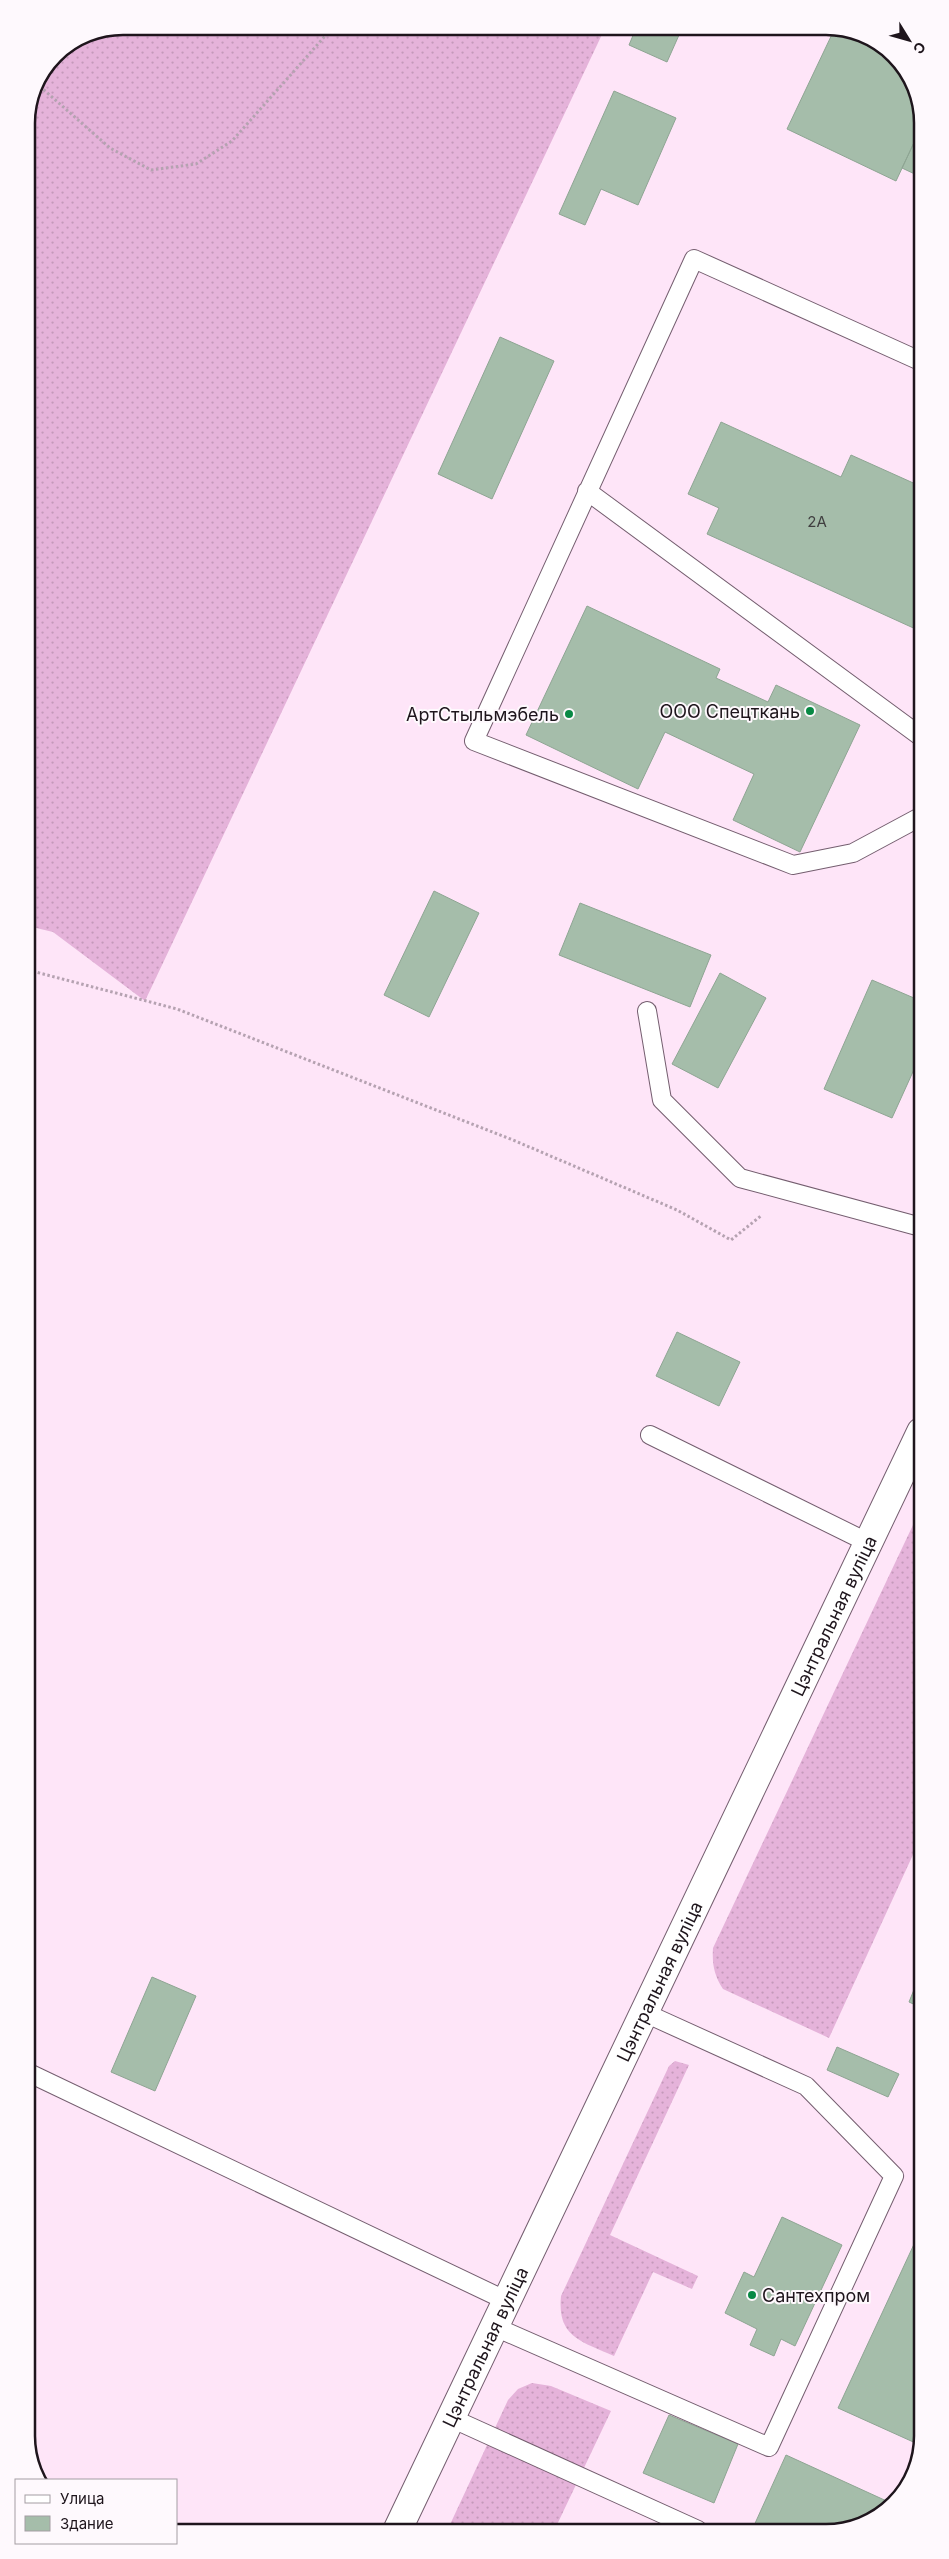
<svg xmlns="http://www.w3.org/2000/svg" width="949" height="2559" font-family="Inter,sans-serif">
<style>
.grass{fill:url(#grass-dots)}
.building{fill:#a5bdaa;stroke:#8ea593}
.lines{fill:none;stroke-linecap:round;stroke-linejoin:round}
.service-casing{stroke:#745e6f;stroke-width:20}
.secondary-casing{stroke:#745e6f;stroke-width:30}
.path{stroke:#b5a2b1;stroke-width:3;stroke-dasharray:2.5 2.5;stroke-linecap:butt}
.service{stroke:#fff;stroke-width:18}
.secondary{stroke:#fff;stroke-width:28}
.poi-dot{fill:#088944;stroke:#fef9fd;stroke-width:2}
.labels{text-anchor:middle;dominant-baseline:central;stroke-width:4;stroke-linejoin:round;paint-order:stroke}
.number-label{font-size:15px;fill:#403f40}
.poi-label{font-size:18px;fill:#1e151c;stroke:#fef9fd;text-anchor:end}
.street-label{font-size:18px;fill:#1e151c;stroke:#fef9fd}
.rim{fill:none;stroke:#1e151c;stroke-width:2.5}
</style>
<defs>
<pattern id="grass-dots" width="8" height="8" patternUnits="userSpaceOnUse" patternTransform="scale(1.25)"><rect width="8" height="8" fill="#e5b3da"/><path d="M2 2h.1M6 6h.1" fill="none" stroke="#c499ba" stroke-width="1.8" stroke-linecap="round"/></pattern>
</defs>
<rect width="100%" height="100%" fill="#fee5f8"/>
<path class="grass" d="M123,26H606L145,1001L53,932L28,926L26,117L34,86L55,54L86,34Z
M921,1508L922,1835L829,2038L723,1989C714,1975 712,1964 713,1948Z
M675,2061L689,2065L610,2235L698,2276L692,2289L653,2272L614,2356C581,2341 557,2337 561,2296L669,2066Z
M532,2383L551,2386L611,2411L554,2531H447L508,2400L518,2389Z"/>
<path class="building" d="M637,26H683L667,62L629,45Z
M835,28L890,50L919,98V132L896,181L787,129Z
M614,91L676,118L638,205L601,189L585,225L559,214Z
M919,132V176L902,168Z
M500,337L554,361L492,499L438,474Z
M721,422L841,477L851,455L920,486V631L707,534L719,508L688,494Z
M587,606L720,669L716,678L768,702L776,685L860,725L800,852L733,820L754,774L665,732L638,789L526,735Z
M434,891L479,913L429,1017L384,995Z
M580,903L711,955L690,1007L559,955Z
M720,973L766,998L718,1088L672,1064Z
M872,980L921,1001V1054L892,1118L824,1089Z
M677,1332L740,1362L719,1406L656,1376Z
M922,1970V2008L909,2002Z
M152,1977L196,1996L155,2091L111,2072Z
M837,2047L899,2074L888,2097L827,2070Z
M782,2217L842,2245L795,2346L781,2339L774,2356L750,2345L757,2329L725,2313L744,2272L754,2277Z
M922,2227L923,2436L920,2445L838,2408Z
M669,2415L738,2444L714,2503L643,2473Z
M786,2455L891,2503L851,2529L752,2530Z"/>
<g class="lines">
<g class="service-casing">
<path id="service" d="M920,361L694,259L474,741L793,865L853,853L920,817
M587,491L920,736
M647,1011L662,1100L740,1178L921,1227
M650,1435L869,1543
M29,2073L507,2301
M495,2327L769,2447L894,2176L806,2086L645,2013
M451,2418L698,2530"/>
</g>
<g class="secondary-casing">
<g id="secondary">
<path id="s1" d="M397,2531L921,1432"/>
</g>
</g>
<path class="path" d="M36,83L110,148L151,170L196,164L232,141L334,26
M28,970L177,1009L513,1140L677,1210L731,1240L762,1215"/>
<use href="#service" class="service"/>
<use href="#secondary" class="secondary"/>
</g>
<g class="poi-dot">
<circle cx="810" cy="711" r="5"/>
<circle cx="569" cy="714" r="5"/>
<circle cx="752" cy="2295" r="5"/>
</g>
<g class="labels">
<g class="number-label">
<text x="817" y="521">2А</text>
</g>
<g class="poi-label">
<text x="800" y="711">ООО Спецткань</text>
<text x="559" y="714">АртСтыльмэбель</text>
<text x="762" y="2295" text-anchor="start">Сантехпром</text>
</g>
<g class="street-label">
<text stroke="none"><textPath href="#s1" startOffset="1014">Цэнтральная вуліца</textPath></text>
<text stroke="none"><textPath href="#s1" startOffset="609">Цэнтральная вуліца</textPath></text>
<text stroke="none"><textPath href="#s1" startOffset="204">Цэнтральная вуліца</textPath></text>
</g>
</g>
<path d="M0 0H949V2559H0ZM123 35H826A88 88 0 0 1 914 123V2436A88 88 0 0 1 826 2524H123A88 88 0 0 1 35 2436V123A88 88 0 0 1 123 35Z" fill="#fef9fd" fill-rule="evenodd"/>
<path class="rim" d="M123 35H826A88 88 0 0 1 914 123V2436A88 88 0 0 1 826 2524H123A88 88 0 0 1 35 2436V123A88 88 0 0 1 123 35Z"/>
<rect x="15" y="2479" width="162" height="65" fill="#fef9fd" stroke="#a49ea3"/>
<rect x="25" y="2495" width="25" height="8" fill="#ffffff" stroke="#a49ea3"/>
<text x="60" y="2504" font-size="15" fill="#1e151c">Улица</text>
<rect x="25" y="2516" width="25" height="15" fill="#a5bdaa" stroke="#a49ea3"/>
<text x="60" y="2529" font-size="15" fill="#1e151c">Здание</text>
<g transform="translate(909 40) rotate(127)" stroke="#fef9fd" stroke-width="4" paint-order="stroke">
<path d="M0-4L9 19L0 12L-9 19Z" fill="#1e151c"/>
<text y="-8" font-size="14" font-weight="bold" text-anchor="middle" fill="#1e151c">С</text>
</g>
</svg>
